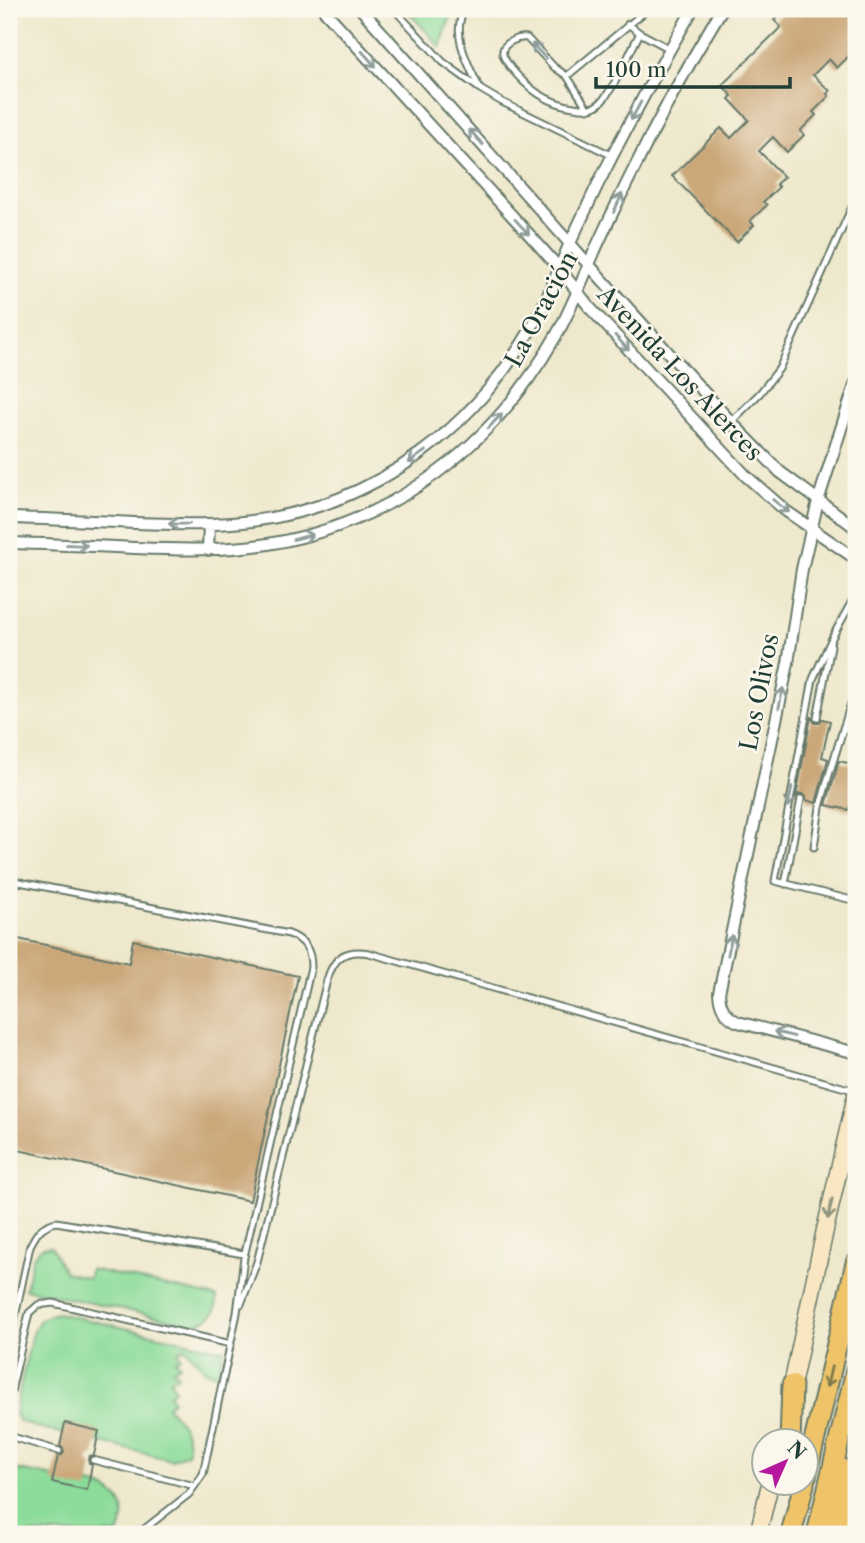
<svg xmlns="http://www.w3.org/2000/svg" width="865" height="1543" font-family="'Libre Caslon Text',serif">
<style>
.green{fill:#8bdb9a;stroke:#558c67;stroke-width:2}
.building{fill:#cba87a}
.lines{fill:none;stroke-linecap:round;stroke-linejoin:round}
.lane-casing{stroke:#677969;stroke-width:9}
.street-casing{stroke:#677969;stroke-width:14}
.secondary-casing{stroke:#677969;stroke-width:19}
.highway-casing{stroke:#677969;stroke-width:23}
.lane{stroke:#fff;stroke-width:5}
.street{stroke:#fff;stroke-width:10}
.secondary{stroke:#f9e7c3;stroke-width:16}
.highway{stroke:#efc469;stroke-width:19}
.oneway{stroke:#8f9e9a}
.oneway2{stroke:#8c927c}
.oneway3{stroke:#7d7a4c}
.labels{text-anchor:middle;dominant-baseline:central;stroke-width:5;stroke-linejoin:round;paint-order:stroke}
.street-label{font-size:24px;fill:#1f3d34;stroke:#fbf7ec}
</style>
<rect width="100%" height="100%" fill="#fbf7ec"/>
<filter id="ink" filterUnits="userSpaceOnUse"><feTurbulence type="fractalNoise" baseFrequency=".0143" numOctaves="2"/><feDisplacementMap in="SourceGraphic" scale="14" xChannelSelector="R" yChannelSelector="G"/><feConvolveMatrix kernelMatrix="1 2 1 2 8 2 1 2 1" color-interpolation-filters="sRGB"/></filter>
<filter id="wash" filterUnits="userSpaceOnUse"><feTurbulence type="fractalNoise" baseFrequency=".00686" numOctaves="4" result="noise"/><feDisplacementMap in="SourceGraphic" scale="28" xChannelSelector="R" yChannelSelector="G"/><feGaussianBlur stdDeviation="1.57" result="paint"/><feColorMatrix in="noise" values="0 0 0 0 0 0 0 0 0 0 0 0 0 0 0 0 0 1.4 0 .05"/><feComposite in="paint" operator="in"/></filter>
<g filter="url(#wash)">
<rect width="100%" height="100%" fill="#eee8cc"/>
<path class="green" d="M406,9H456L450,19L440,47Z
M51,1246L64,1272L89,1278L90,1269L217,1297C217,1316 212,1317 195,1325L25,1289L33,1257L42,1247Z
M57,1313L224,1350L219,1370L213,1374L206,1371L185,1348L178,1351L181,1357L175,1360L180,1365L173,1369L178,1376L170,1380L175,1390L169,1394L173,1401L167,1406C180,1421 189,1431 188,1452L172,1460L32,1426L19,1421L15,1414C19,1395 29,1335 38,1323C43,1316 50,1315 57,1313Z
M9,1468L99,1486C124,1497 129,1510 118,1534H19L9,1521Z"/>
<g id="blocks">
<path class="building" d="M786,9H856V42L851,47L854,51L837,68L829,59L813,75L830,91L827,94L829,96L813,112L816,115L800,131L804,135L787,152L773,137L759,151L784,177L776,184L779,187L763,202L767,205L750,221L754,225L737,242L672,176L721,128L731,138L749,120L729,99L732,96L722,85L781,27L774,20Z
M811,717L815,723H819L822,719L830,721L822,757L828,759L816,803L806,800V797L803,794H799L796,797Z
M839,761L856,765V779L849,810L826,805Z
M9,937L129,963L133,940L298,976L250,1201L9,1148Z
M65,1423L99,1431L94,1455L90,1456L88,1459L89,1463L92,1465L87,1490L52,1482L58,1456L62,1455L64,1452L63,1448L60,1446Z"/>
</g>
</g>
<g filter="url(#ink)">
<use href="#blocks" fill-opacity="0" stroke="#677969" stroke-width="2"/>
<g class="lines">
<g class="lane-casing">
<path id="lane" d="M394,9L443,62L480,89L502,102L613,156
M465,9C450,32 468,64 479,87
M628,24L640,33C629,53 618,82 603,100C595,110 586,109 574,107C547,103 528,89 511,68C509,65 503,58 503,54C501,43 518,37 527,38L554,67L567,76L648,9
M640,33L670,49
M567,76L588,109
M731,422L760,393L779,369L856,198
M856,594L833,636L813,679L775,881L856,901
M817,718L831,646
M843,728L856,731
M814,847L820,807L829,775L856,687
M9,880L289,934C305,940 311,950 311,967L244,1257L237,1313L203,1474L189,1494L138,1534
M785,884L801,799
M241,1304L257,1262L327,980C334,957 345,949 369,953L856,1091
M9,1345L30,1246C37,1232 41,1226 56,1222L244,1254
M9,1400L29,1313L38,1305L53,1303L231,1344
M9,1436L59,1451
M93,1460L195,1486"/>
</g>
<g class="street-casing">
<path id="street" d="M323,9L536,242L559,268L591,309L746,476L786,511L856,559
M361,9L589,265L731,422L780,472L856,528
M856,382L818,501L802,569L788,663L719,993C720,1007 725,1016 738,1022L856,1053
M9,518C51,519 93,521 136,523C175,524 214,526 252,521C377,505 479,426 538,316C550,293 559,268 570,243C579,224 588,205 597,186C627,126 659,67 693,9
M9,543C51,544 93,546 136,548C180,550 224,551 268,544C395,523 494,446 557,334C569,313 578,290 588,267C599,239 613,212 626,185C655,125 687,66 722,9
M208,550L209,524"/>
</g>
<g class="secondary-casing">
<path id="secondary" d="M790,1395L825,1230L856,1095
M758,1534L770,1484
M850,1534L856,1507"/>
</g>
<g class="highway-casing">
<path id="highway" d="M790,1442L792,1385
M806,1476L856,1263
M791,1534L804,1484
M817,1534L856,1370
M836,1534L842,1469"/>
</g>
<use href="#lane" class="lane"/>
<use href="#street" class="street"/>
<use href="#secondary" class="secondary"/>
<use href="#highway" class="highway"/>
</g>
<defs><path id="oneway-shaft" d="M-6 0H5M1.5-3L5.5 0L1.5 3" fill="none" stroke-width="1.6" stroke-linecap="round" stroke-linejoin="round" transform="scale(1.75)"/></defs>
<g class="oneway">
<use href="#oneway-shaft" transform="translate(539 51) rotate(-133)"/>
<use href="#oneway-shaft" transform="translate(369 59) rotate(48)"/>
<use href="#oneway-shaft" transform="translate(636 111) rotate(118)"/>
<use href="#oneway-shaft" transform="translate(476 137) rotate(-132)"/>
<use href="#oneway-shaft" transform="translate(618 203) rotate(-65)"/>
<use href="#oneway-shaft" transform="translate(522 227) rotate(47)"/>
<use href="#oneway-shaft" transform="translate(622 343) rotate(48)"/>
<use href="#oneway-shaft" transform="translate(495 421) rotate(-48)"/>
<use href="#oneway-shaft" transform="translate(417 457) rotate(144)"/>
<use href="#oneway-shaft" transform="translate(781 506) rotate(38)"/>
<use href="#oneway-shaft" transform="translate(179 524) rotate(-179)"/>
<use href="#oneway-shaft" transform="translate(303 537) rotate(-14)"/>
<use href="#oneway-shaft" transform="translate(77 545) rotate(2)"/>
<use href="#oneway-shaft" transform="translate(781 698) rotate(-78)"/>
<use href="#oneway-shaft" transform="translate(790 797) rotate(101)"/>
<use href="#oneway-shaft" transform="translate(730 945) rotate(-78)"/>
<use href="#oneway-shaft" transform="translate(784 1034) rotate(-166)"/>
</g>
<use class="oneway2" href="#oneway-shaft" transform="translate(830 1209) rotate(103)"/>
<use class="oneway3" href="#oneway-shaft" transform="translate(829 1377) rotate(103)"/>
</g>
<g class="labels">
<g class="street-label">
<text transform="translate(541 309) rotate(-62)">La Oración</text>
<text transform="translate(680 373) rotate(47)">Avenida Los Alerces</text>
<text transform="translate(759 692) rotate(-79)">Los Olivos</text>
</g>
</g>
<rect width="865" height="1543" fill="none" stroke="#fbf7ec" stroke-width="35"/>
<g transform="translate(785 1462) rotate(45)"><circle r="33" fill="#fbf7ec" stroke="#a3ada2" stroke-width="2"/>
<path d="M0-5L12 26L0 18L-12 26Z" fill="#b5179e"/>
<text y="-10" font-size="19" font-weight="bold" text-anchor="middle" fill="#1f3d34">N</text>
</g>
<path d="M596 77v10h194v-10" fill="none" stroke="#1f3d34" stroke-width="3.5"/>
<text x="606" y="77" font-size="21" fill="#1f3d34" stroke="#fbf7ec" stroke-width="5" paint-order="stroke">100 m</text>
</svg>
